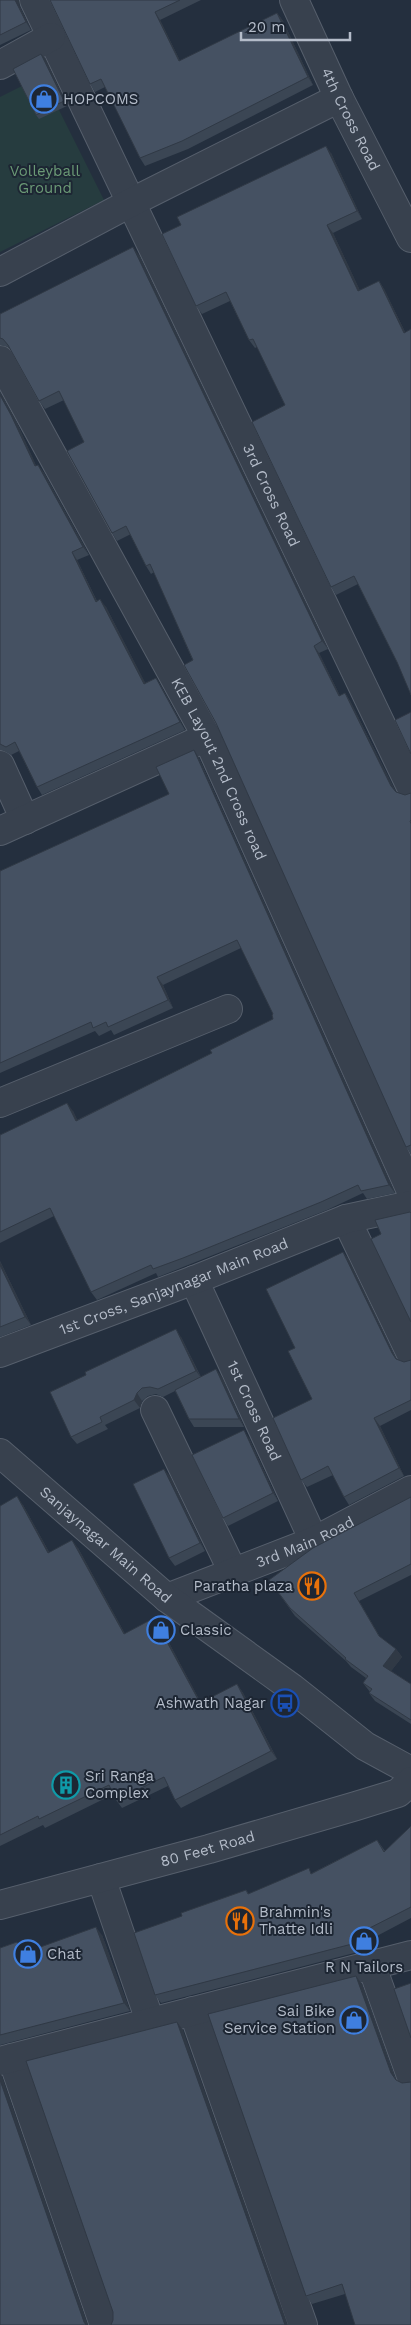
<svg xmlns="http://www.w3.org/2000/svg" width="411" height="2325" font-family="'Work Sans',sans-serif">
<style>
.green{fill:#263c3f}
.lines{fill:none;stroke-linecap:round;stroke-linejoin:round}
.minor-casing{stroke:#565f6c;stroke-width:30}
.tertiary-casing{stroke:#565f6c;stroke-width:30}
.minor{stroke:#38414e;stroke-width:28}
.tertiary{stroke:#38414e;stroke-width:28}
.wall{fill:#3b4654}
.shaded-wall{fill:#303945}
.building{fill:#455162;stroke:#303945}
.labels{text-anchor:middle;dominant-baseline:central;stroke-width:4;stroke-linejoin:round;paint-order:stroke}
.poi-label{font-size:15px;fill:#b4bcc9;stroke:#1d2633;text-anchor:start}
.street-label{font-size:15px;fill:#b4bcc9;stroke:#1d2633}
.park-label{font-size:15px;fill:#6b9a76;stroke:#1d2633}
</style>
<rect width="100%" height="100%" fill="#242f3e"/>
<path class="green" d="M42,76L104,200L0,252V97Z"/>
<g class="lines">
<g class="minor-casing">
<g id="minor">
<path id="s1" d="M34,0L411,787"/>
<path id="s2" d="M294,0L339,98L411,238"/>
<path d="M0,65L51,37"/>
<path d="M0,272L132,202L339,98"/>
<path id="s3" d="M0,360L207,737L411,1191"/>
<path d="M0,765L25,820"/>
<path d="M0,831L207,737"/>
<path d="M0,1103L228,1009"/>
<path d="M346,1219L411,1354"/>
<path id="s4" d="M194,1280L314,1541"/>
<path id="s5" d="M0,1353L194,1280L346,1219L411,1205"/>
<path d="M155,1410L233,1572"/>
<path id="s6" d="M167,1598L314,1541L411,1490"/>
<path d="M101,1878L150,2021"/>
<path d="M371,1964L411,2076"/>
<path d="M193,2011L303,2325"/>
<path d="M12,2058L104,2325"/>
<path d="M0,2061L411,1955"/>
</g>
</g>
<g class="tertiary-casing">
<g id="tertiary">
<path id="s7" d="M0,1453L167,1598L292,1688L365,1746L411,1771"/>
<path id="s8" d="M0,1905L209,1849L356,1806L398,1793L411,1781"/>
</g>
</g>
<use href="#minor" class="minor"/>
<use href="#tertiary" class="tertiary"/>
</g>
<path class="wall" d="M0,0L20,7L31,30L0,45Z
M50,0H201L160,20L180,61L277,13L283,21L313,85L188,149L145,166L140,158L105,87L95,92L90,84Z
M41,54L45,58L67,106L39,119L36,115Z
M331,153L362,219L333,233L360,291L379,281L384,289L405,332L397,662L358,584L336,595L331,587L285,405L257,347L255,348L249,340L230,301L202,314L196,306Z
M139,255L328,649L319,653L340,696L345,693L350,701L395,790L396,792L405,795L411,793V1154L406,1147L154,572L151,574L146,566L131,534L117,541L112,533L84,442L64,400L45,409L39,401L11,349L8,347L0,345V314Z
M0,392L17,423L36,466L38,465L44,473L89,555L77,560L97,601L106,607L145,683L156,678L161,686L185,730L42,795L37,787L19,751L11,755L2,750H0Z
M199,758L395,1193L367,1199L363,1193L327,1210L188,1265L158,1277L156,1273L97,1300L91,1292L54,1216L0,1243V1135L73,1111L77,1120L212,1053L273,1019V1014L241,948L163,985L173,1008L114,1035L111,1030L99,1036L95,1031L0,1073V871L169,794Z
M343,1252L349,1260L396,1358L404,1362L411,1360V1410L380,1426L404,1476L349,1505L344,1497L333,1475L307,1487L301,1480L312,1399L295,1348Z
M0,1261L31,1325L0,1337Z
M181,1337L201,1377H222L244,1427H194L189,1419L175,1391L163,1397L156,1394L148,1396L142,1401L140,1408L105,1425L108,1429L77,1444L71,1437Z
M249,1438L278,1501L228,1526L223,1518Z
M170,1476L205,1551L175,1566L169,1558Z
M411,1497V1575L359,1601L380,1637L396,1649L402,1657L391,1671L411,1684V1724L375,1701L369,1693L370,1692L363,1683L366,1678L351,1667L346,1661L295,1616L269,1580Z
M23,1505L49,1552L78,1548L125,1634L154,1618L160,1626L201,1703L237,1684L243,1693L277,1759L181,1808L175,1800L168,1786L122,1808L116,1800L114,1794L45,1828L43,1825L0,1846V1506Z
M411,1826V1918L356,1947L358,1952L161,2003L155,1995L182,1916L246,1890L249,1894L312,1873L377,1840L385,1851Z
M102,1935L130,2011L0,2045V1948L17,1942L23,1953Z
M362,1984L396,2080L402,2083H410L345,2294L312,2304L306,2296Z"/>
<path class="shaded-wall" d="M15,0H19L20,7L31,30L26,22Z
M155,12L160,20L184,69L179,61Z
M277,13L283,21L313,85L308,77Z
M41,54L45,58L67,106L64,101Z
M326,146L331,153L362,219L357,211Z
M327,225L333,233L364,299L358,291Z
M133,247L139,255L328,649L322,641Z
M379,281L384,289L409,340L404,333Z
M0,392L17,423L40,474L35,466L0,395Z
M38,465L44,473L89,555L83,547Z
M72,552L77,560L101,610L96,602Z
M100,599L106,607L150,692L144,684Z
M314,646L319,653L344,704L339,696Z
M156,678L161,686L185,730L180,722Z
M345,693L350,701L397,794L391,786Z
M194,750L199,758L395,1193L389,1185Z
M157,977L163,985L173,1008L168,1000Z
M67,1103L73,1111L82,1129L76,1121Z
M343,1252L349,1260L397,1361L392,1353Z
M0,1261L31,1325L25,1317L0,1265Z
M176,1329L181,1337L201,1378L196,1371Z
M216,1369L222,1377L244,1427L239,1419Z
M137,1393L142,1401L140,1408L134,1400Z
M374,1418L380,1426L404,1476L399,1468Z
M244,1430L249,1438L278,1501L273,1493Z
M164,1469L170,1476L205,1551L200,1543Z
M17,1496L23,1505L54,1561L48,1553Z
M72,1540L78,1548L130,1643L124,1634Z
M154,1618L160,1626L206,1712L200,1703Z
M396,1649L402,1657L389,1674L383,1666Z
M237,1684L243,1693L277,1759L271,1751Z
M96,1927L102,1935L130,2011L124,2003Z
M350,1938L356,1947L358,1952L352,1944Z
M17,1942L23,1951L27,1962L21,1954Z
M356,1976L362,1984L396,2081L391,2073Z
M177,2022L183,2030L288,2325H285Z
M0,2074L2,2076L88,2325H86L84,2322L0,2080Z"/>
<path class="building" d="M0,0H15L26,22L0,35Z
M50,0H180L155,12L179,61L277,13L308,77L182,141L140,158L101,79L90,84Z
M41,54L64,101L36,115L13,69Z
M326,146L357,211L327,225L358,291L379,281L404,333L411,329V695L397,662L354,576L331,587L252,422L285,405L253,339L249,340L226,292L196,306L162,234L181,225L177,217Z
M133,247L322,641L314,646L339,696L345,693L391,786L396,792L405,795L411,793V820L410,821L411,824V1145L406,1147L216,723L184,665L193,660L150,564L146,566L126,526L112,533L67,451L84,442L59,391L39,401L8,345L3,339L0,338V314Z
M0,395L11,415L35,466L38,465L83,547L72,552L96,602L100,599L144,684L156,678L180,722L37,787L15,742L6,747L0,744Z
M411,712V754L395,720Z
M194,750L389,1185L361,1191L358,1185L321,1202L183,1258L153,1269L151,1265L91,1292L50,1208L0,1232V1135L67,1103L76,1121L212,1053L210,1050L273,1019L272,1015L273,1014L237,940L157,977L168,1000L108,1027L106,1022L93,1028L91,1022L0,1063V871L169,794L156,767Z
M410,1212L411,1213V1322L371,1239L381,1234L375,1220Z
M343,1252L392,1353L396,1359L404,1362L411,1360V1400L374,1418L399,1468L344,1497L328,1466L301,1480L273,1418L312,1399L288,1351L295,1348L266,1289Z
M0,1265L25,1317L0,1327Z
M176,1329L196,1371L158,1389L150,1387L142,1388L137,1393L134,1400L100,1417L102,1422L71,1437L50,1392L86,1375L85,1372Z
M216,1369L239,1419H189L175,1390Z
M244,1430L273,1493L223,1518L192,1455Z
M164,1469L200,1543L169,1558L133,1484Z
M17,1496L48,1553L72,1540L124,1634L154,1618L200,1703L237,1684L271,1751L175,1800L164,1777L116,1800L109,1785L39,1819L38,1816L0,1835V1506Z
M411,1497V1564L354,1593L379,1636L396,1649L383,1666L411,1684V1720L369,1693L372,1689L363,1683L368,1676L345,1659L346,1658L290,1608L269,1580L313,1548Z
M411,1826V1907L350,1938L352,1944L155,1995L134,1933L182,1916L181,1913L246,1890L248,1894L309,1868L311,1874L377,1840L384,1852Z
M96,1927L124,2003L0,2035V1948L17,1942L21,1954Z
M356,1976L391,2073L396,2080L402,2083L411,2082V2325H355L342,2284L306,2296L208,2014Z
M411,1983V2038L394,1989Z
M177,2022L285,2325H111L113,2320V2312L26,2061Z
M0,2080L84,2322L86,2325H0Z"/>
<defs>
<g id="shop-ring" transform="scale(1.4375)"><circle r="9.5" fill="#1d2633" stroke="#3f7fe0" stroke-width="1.5"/><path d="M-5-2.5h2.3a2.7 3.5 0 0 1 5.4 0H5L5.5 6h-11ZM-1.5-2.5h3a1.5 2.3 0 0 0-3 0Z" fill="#3f7fe0"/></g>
<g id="restaurant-ring" transform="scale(1.4375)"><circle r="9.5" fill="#1d2633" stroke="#e8710a" stroke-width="1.5"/><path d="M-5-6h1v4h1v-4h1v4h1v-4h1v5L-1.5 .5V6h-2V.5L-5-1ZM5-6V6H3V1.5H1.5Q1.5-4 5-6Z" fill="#e8710a"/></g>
<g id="bus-ring" transform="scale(1.4375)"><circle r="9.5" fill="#1d2633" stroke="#1a4fb4" stroke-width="1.5"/><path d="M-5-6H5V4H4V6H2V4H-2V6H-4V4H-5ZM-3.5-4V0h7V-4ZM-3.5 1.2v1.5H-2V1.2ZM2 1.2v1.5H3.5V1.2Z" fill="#1a4fb4"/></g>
<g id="building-ring" transform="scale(1.4375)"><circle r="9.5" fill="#1d2633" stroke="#0f9aa8" stroke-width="1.5"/><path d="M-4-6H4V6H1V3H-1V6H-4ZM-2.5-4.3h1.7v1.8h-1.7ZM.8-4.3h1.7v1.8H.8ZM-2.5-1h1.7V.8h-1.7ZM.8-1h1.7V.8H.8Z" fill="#0f9aa8"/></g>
</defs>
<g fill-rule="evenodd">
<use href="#shop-ring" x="44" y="99"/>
<use href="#restaurant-ring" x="312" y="1586"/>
<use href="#shop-ring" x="161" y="1630"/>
<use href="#bus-ring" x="285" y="1703"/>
<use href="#building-ring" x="66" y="1785"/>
<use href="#restaurant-ring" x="240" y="1921"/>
<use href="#shop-ring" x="364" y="1941"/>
<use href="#shop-ring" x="28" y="1954"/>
<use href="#shop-ring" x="354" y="2020"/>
</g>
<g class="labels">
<g class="poi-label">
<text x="63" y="99">HOPCOMS</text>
<text x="293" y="1586" text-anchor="end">Paratha plaza</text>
<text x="180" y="1630">Classic</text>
<text x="266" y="1703" text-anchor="end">Ashwath Nagar</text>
<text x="85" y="1776">Sri Ranga<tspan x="85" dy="17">Complex</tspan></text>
<text x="259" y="1912">Brahmin's<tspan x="259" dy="17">Thatte Idli</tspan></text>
<text x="47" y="1954">Chat</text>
<text x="364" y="1967" text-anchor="middle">R N Tailors</text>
<text x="335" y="2011" text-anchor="end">Sai Bike<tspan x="335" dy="17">Service Station</tspan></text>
</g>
<g class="street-label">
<text stroke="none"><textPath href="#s2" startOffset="132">4th Cross Road</textPath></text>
<text stroke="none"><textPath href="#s1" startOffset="549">3rd Cross Road</textPath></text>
<text stroke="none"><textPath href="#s3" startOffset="464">KEB Layout 2nd Cross road</textPath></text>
<text stroke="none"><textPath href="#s5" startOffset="186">1st Cross, Sanjaynagar Main Road</textPath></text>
<text stroke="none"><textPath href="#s4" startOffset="144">1st Cross Road</textPath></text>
<text stroke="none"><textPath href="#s6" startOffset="149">3rd Main Road</textPath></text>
<text stroke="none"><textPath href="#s7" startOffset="140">Sanjaynagar Main Road</textPath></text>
<text stroke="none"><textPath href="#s8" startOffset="215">80 Feet Road</textPath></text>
</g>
<g class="park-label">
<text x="45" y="171">Volleyball<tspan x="45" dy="17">Ground</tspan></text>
</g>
</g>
<path d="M241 32v8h109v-8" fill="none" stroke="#b4bcc9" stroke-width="2.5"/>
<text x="248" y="32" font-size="15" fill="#b4bcc9" stroke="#1d2633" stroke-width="4" paint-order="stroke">20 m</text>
</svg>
